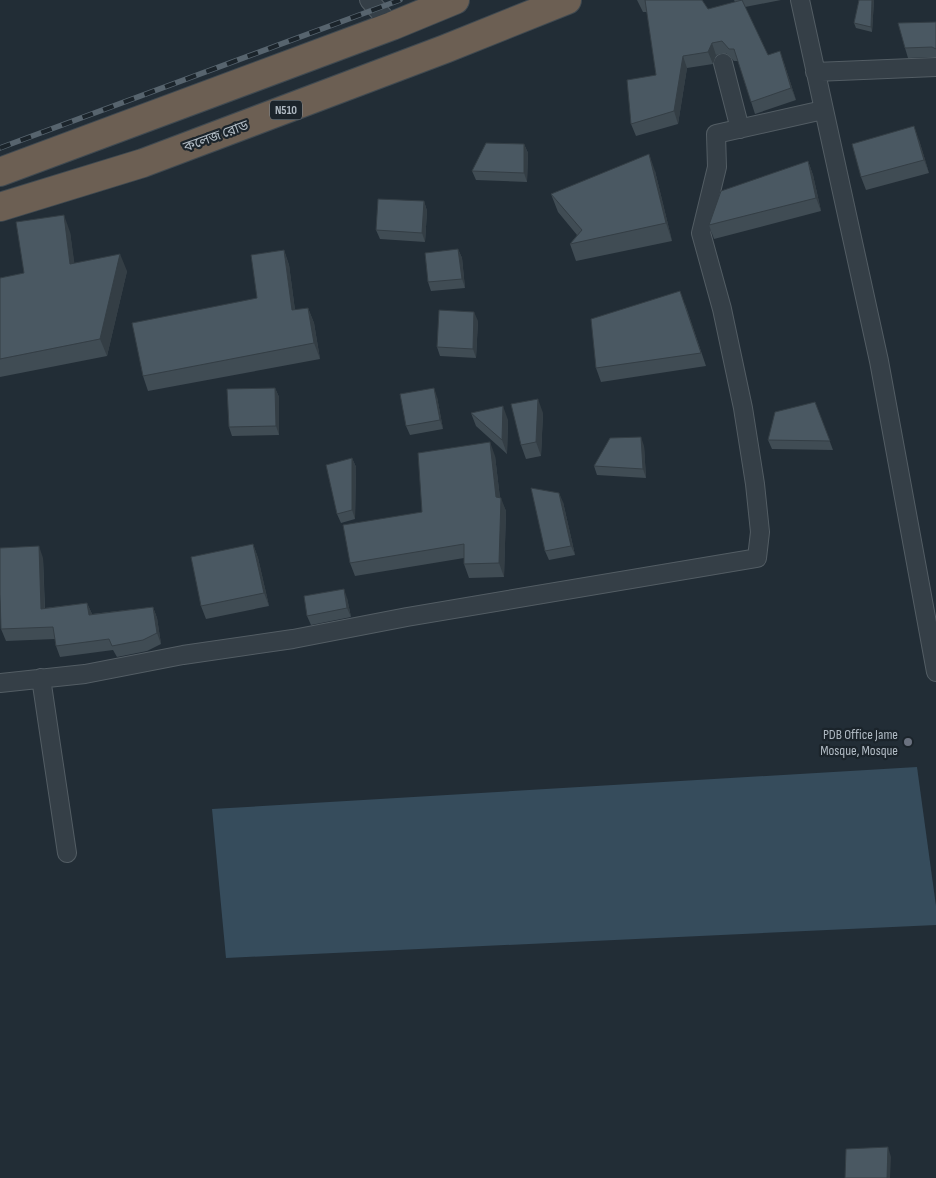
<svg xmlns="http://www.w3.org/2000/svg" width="936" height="1178" font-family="'Sofia Sans Condensed','Noto Sans Bengali',sans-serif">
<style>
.water{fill:#364c5c}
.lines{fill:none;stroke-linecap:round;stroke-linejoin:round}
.street-casing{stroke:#535d64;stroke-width:20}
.highway-casing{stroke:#404a51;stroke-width:30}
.street{stroke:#353f47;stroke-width:18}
.highway{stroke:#6c5f53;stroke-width:28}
.rail-casing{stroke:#57646e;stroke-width:5.5}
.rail{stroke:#1b242b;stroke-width:4;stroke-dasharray:11;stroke-linecap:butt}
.wall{fill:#404c54}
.shaded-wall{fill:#343e45}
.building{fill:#4a5862;stroke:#343e45}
.worship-dot{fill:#6b7280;stroke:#1b242b;stroke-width:2}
.labels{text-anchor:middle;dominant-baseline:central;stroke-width:4.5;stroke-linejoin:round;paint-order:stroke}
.shield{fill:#1b242b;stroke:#838d95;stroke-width:1}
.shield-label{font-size:12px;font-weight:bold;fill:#b0bac3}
.street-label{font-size:14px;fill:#b0bac3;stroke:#1b242b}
.poi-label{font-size:14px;fill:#b0bac3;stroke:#1b242b;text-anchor:end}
</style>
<rect width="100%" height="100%" fill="#222d36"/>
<path class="water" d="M917,767L936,906V925L226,958L212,809Z"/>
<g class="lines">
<g class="street-casing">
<path id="street" d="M369,0L392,26
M800,0L879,361L936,672
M723,63L740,129
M815,72L936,67
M41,678L67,853
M0,683L85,674L183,655L293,639L407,617L757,558L760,532L755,484L743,408L722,309L701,233L717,167L716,134L823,110"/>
</g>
<g class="highway-casing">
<path id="highway" d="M0,172L392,26L455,0
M0,207L143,163L445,49L567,0"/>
</g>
<use href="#street" class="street"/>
<use href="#highway" class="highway"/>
<g class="rail-casing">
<path id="rail" d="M0,148L400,0"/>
</g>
<use href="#rail" class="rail"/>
</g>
<path class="wall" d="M637,0H702L708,9L735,2L734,0H781L745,7L768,55L784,63L796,100L755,114L738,61H734L726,53L716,55L713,64L687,68L678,124L636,136L631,124L656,75L647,12H643Z
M859,0H874L872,32L856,28L854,23Z
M936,22V57L908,58L905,48Z
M919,140L929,173L866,190L861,177Z
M524,144L528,153L527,182L476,180L472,171Z
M808,161L813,175L821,211L714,239L709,225Z
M655,171L672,241L576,261L570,244L577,235L558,212L551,194Z
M424,201L427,211L425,242L380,239L376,230Z
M70,232L74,263L127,271L107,356L0,377V278L24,273Z
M458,249L462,258L465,288L431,291L428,282Z
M284,250L289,265L295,310L308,308L314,323L320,359L148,391L143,376L257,298Z
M685,304L706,366L601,382L596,368Z
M478,321L476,358L440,356L437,347Z
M275,388L279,397V435L232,436L229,427Z
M437,397L443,429L410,435L406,426Z
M815,402L833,450L772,449L768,440Z
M471,413L508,420L507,454L476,426Z
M543,413L541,456L526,459L521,445Z
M644,446L646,478L597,475L594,466Z
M495,456L500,498L506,511L504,577L469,578L464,564V558L355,576L350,563L422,512Z
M352,458L356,467L355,519L341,523L337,514Z
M563,502L575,555L549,560L545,551Z
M253,544L258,558L269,606L206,619L201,606Z
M43,558L45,608L87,603L92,614L153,607L157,618L161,644L147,651L117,657L113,650L60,657L56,646L55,639L6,641L1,629Z
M347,598L351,617L311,625L307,616Z"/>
<path class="shaded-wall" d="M872,0H874L872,32L871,27Z
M712,43L716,55L713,64L708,52Z
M780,51L784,63L796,100L791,88Z
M683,56L687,68L678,124L674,111Z
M914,126L919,140L929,173L924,160Z
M524,144L528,153L527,182L524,173Z
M649,154L655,171L672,241L666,223Z
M808,161L813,175L821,211L816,198Z
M424,201L427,211L425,242L422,233Z
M64,215L70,232L77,281L70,264Z
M458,249L462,258L465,288L462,279Z
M284,250L289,265L297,326L292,310Z
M120,254L127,271L107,356L100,339Z
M308,308L314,323L320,359L314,343Z
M474,312L478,321L476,358L473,349Z
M275,388L279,397V435L276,426Z
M434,388L437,397L443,429L440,420Z
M538,399L543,413L541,456L536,442Z
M503,406L508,420L507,454L502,440Z
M641,437L644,446L646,478L643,469Z
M490,442L495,456L501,507V498L506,511L504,577L499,563L496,497Z
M352,458L356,467L355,519L352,510Z
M559,493L563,502L575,555L571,546Z
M253,544L258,558L269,606L264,593Z
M39,546L43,558L45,620L41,609Z
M344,589L347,598L351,617L347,608Z
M87,603L92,614L89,615Z
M153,607L157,618L161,644L157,633Z
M888,1147L891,1157L890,1178H887Z"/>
<path class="building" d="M645,0H702L708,9L742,0L768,55L780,51L791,88L751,102L734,49H729L722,41L712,43L708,52L683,56L674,111L631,124L627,80L656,75Z
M859,0H872L871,27L854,23Z
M936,22V49L932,47L905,48L898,23Z
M914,126L924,160L861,177L852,144Z
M486,143L524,144V173L472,171Z
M649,154L666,223L570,244L582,230L551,194Z
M808,161L816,198L709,225L721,191Z
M378,199L424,201L422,233L376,230Z
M64,215L70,264L120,254L100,339L0,359V278L24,273L16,222Z
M458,249L462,279L428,282L425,253Z
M284,250L292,310L308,308L314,343L143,376L132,323L257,298L251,255Z
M680,291L701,353L596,368L591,319Z
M439,310L474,312L473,349L437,347Z
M275,388L276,426L229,427L227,389Z
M434,388L440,420L406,426L400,394Z
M538,399L536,442L521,445L511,404Z
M815,402L830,441L768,440L775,412Z
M503,406L502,440L471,413Z
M641,437L643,469L594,466L610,438Z
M490,442L496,497L501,498L499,563L464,564V544L350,563L343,525L422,512L418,453Z
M352,458V510L337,514L326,465Z
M531,488L559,493L571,546L545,551Z
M253,544L264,593L201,606L191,557Z
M39,546L41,609L87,603L89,615L153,607L157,633L143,640L112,646L109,639L56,646L53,627L1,629L0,595V548Z
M344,589L347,608L307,616L304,596Z
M888,1147L887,1178H845L846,1149Z"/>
<circle class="worship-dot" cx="908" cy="742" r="5"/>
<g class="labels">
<rect class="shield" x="270" y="100.5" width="32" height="19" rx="4"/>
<g class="shield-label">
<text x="286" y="110">N510</text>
</g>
<g class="street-label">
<text transform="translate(216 136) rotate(-20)">কলেজ রোড</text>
</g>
<g class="poi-label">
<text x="898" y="734">PDB Office Jame<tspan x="898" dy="16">Mosque, Mosque</tspan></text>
</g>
</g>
</svg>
